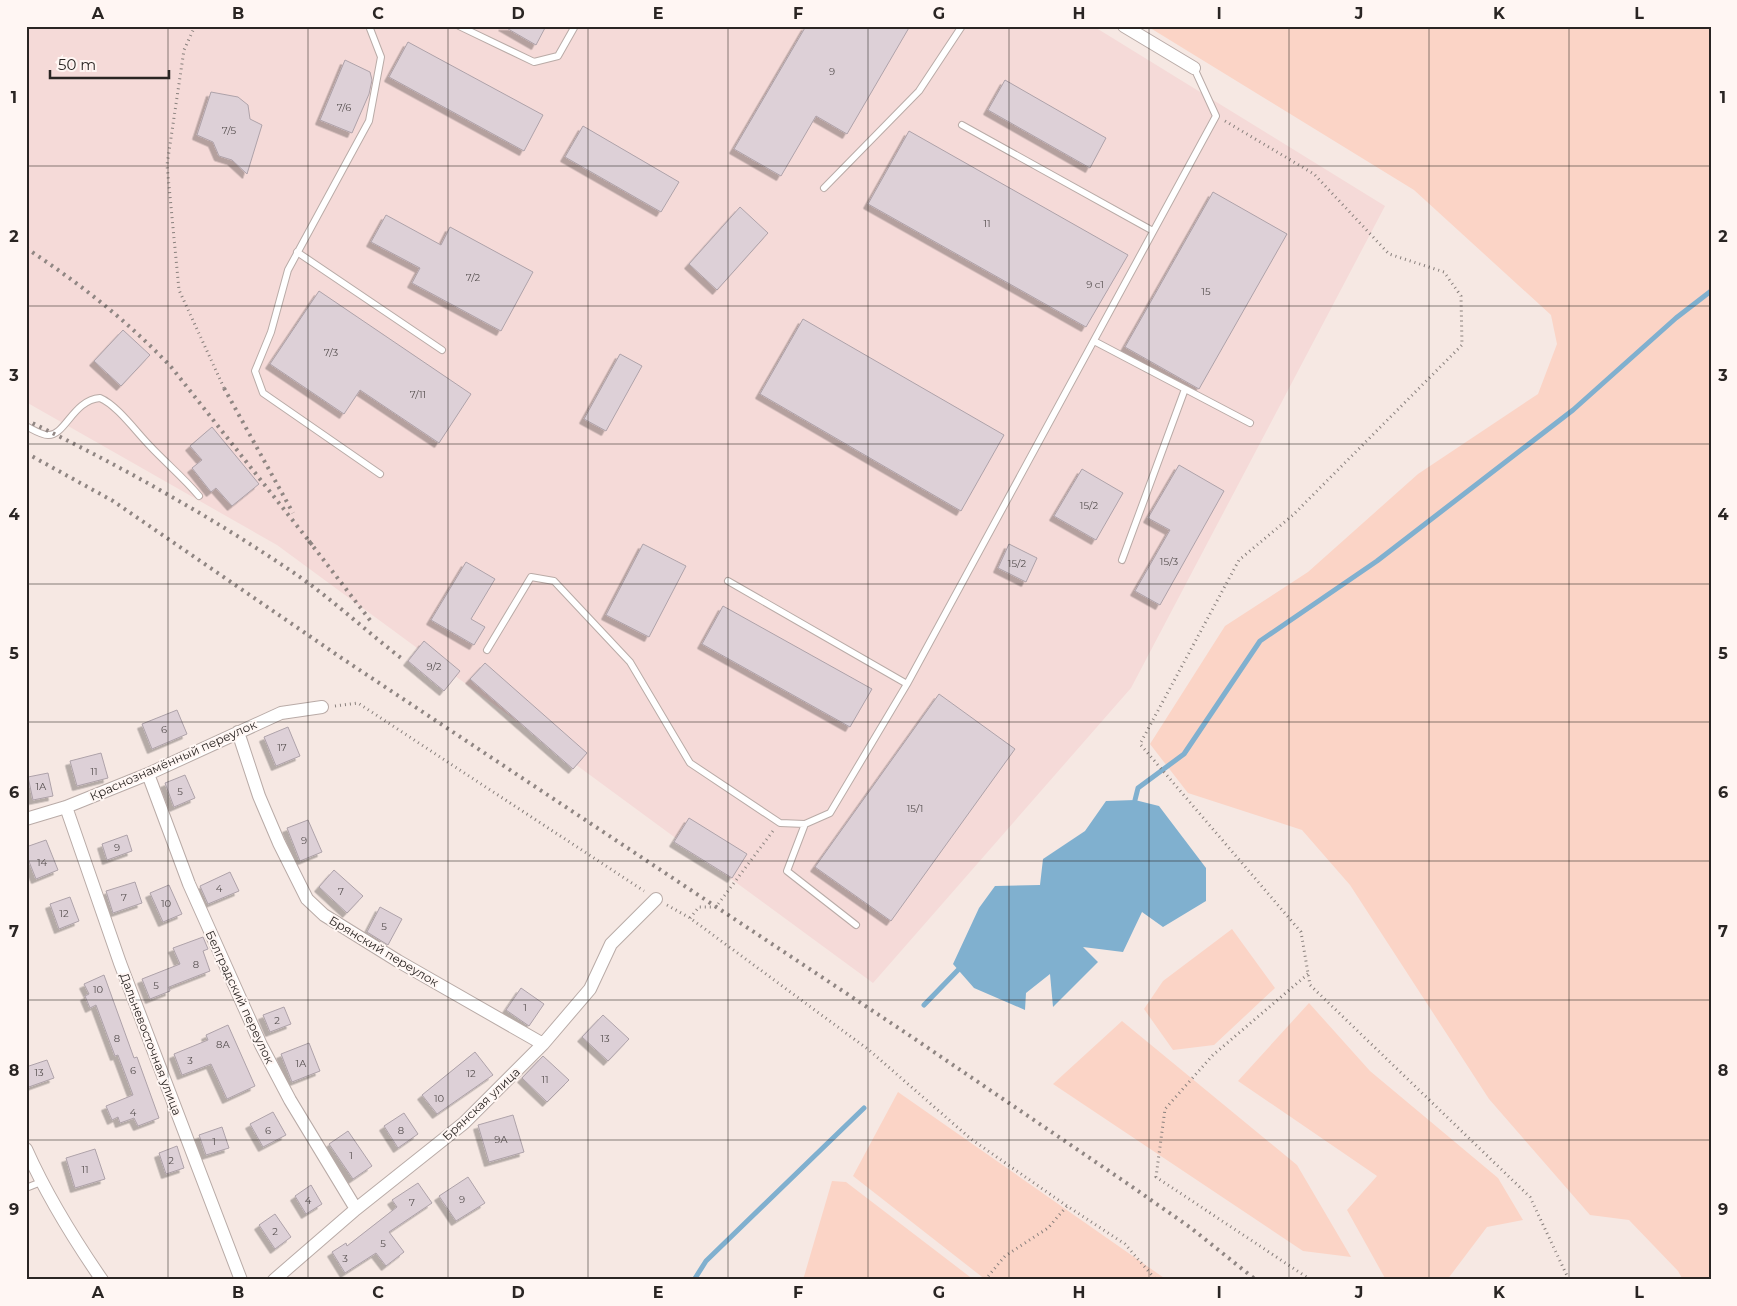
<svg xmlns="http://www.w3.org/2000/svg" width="1737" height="1306" font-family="Montserrat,sans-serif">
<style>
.industrial{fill:#f5dad8}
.green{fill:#fbd4c6}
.water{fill:#80b0cf}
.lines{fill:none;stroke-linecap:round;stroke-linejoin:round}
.stream{stroke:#80b0cf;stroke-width:5}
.building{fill:#ddd0d7;stroke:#aea2a9;filter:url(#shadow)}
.lane-casing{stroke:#b9aba7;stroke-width:8}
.street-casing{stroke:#b9aba7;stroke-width:14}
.path{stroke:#89807d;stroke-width:3;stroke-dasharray:1 4;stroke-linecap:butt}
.lane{stroke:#fff;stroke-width:6}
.street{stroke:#fff;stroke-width:12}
.rail{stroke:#908683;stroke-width:4;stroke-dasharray:2.5 5;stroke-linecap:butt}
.grid{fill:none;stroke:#2a2523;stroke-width:1;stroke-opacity:0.55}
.labels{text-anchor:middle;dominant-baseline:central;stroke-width:4;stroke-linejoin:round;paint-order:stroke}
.number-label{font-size:10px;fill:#575050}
.street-label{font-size:12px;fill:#2a2523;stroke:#fff6f3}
.neatline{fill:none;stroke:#2a2523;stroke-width:2}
.grid-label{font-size:16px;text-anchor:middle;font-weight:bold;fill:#2a2523}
</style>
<defs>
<filter id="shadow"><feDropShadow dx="-4.5" dy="4.5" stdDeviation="0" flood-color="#0004"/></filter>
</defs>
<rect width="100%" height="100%" fill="#f6e8e3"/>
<path class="industrial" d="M26,26H1093L1385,206L1131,688L873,983L277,545L26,402Z"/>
<path class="green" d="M1147,26H1711V1280H1683L1678,1271L1629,1220L1590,1215L1489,1099L1350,885L1302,830L1188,793L1150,744L1225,626L1308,572L1418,474L1538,394L1557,344L1551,315L1414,190Z
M1232,929L1275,988L1214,1045L1173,1050L1144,1009L1163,981Z
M1309,1003L1370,1071L1498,1178L1523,1220L1487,1227L1447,1280H1386L1347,1210L1377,1176L1238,1081Z
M1122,1021L1297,1165L1351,1257L1303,1251L1053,1084Z
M898,1092L1167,1280H986L853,1176Z
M832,1181L846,1182L974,1280H803Z"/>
<path class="water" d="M1135,800L1159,806L1206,868V901L1163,927L1142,912L1123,952L1083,947L1098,962L1053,1007L1050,974L1026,993L1025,1010L974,988L953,964L979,908L995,886L1040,885L1043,859L1085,831L1106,801Z"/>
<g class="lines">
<path class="stream" d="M1135,800L1138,788L1184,754L1260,641L1377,561L1573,410L1676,318L1711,291
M924,1005L958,970
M694,1280L706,1261L864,1108"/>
</g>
<path class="building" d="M503,26H546L536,45Z
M806,26H910L847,134L816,116L781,176L734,149Z
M408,42L543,115L524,151L389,77Z
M345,60L370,72L372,80L369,94L352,133L320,120Z
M1005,80L1106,138L1090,168L988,110Z
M211,92L238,97L248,105L250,119L262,125L247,174L232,160L219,156L213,142L197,135Z
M583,126L679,182L661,212L565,157Z
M909,131L1128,255L1086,327L868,204Z
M1213,192L1287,234L1199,389L1125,347Z
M740,207L768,233L717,290L689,264Z
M386,215L441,245L450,227L533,272L501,331L412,283L420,268L371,242Z
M319,291L471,394L439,443L360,390L344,414L270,364Z
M803,319L1004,435L961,511L760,394Z
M123,330L150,355L121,386L94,361Z
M620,354L642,366L606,431L584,419Z
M212,427L259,484L232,506L216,488L211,492L192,468L202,460L190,446Z
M1179,465L1224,491L1160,605L1135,591L1170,530L1148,518Z
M1082,469L1123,493L1096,540L1054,516Z
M643,544L686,566L649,637L606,615Z
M1009,544L1037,558L1026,582L998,568Z
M466,562L495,579L471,619L485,627L474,645L431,620Z
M723,606L872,689L850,727L702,644Z
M424,641L460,671L444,691L408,661Z
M485,663L587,753L573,769L470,679Z
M939,694L1015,749L891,921L815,867Z
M177,710L187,734L152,749L142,724Z
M288,727L300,756L276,766L264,737Z
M101,753L108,778L77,786L70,761Z
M48,773L53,796L33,800L28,777Z
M185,775L195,798L174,807L165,783Z
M689,818L747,854L732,878L674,842Z
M308,820L322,852L300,861L287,828Z
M127,835L132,851L107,860L102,844Z
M46,840L58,870L36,879L26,854V847Z
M334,870L363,896L347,913L319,887Z
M230,872L239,891L208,904L200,886Z
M135,882L142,903L113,913L106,891Z
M169,885L182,914L163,922L150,893Z
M70,897L79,921L59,929L50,904Z
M380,907L402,919L388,945L367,932Z
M203,937L208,949L203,951L210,971L169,987L170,991L150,999L142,979L180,964L173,948Z
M104,975L134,1058L137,1057L159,1118L138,1126L134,1118L120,1123L118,1117L112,1120L106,1106L133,1095L118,1055L115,1056L96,1005L90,1008L85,996L89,994L84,984Z
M521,988L544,1004L529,1026L506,1010Z
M284,1007L291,1024L270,1032L263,1015Z
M603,1015L629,1039L608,1061L582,1037Z
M228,1025L255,1086L227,1099L211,1064L182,1075L174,1054L208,1040L206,1035Z
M309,1043L320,1071L292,1082L281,1054Z
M475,1052L493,1075L437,1114L422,1095Z
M543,1056L569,1080L547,1102L522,1078Z
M47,1060L54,1078L26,1088V1067Z
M273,1112L286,1135L263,1147L250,1124Z
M404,1113L418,1134L398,1148L384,1126Z
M513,1115L524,1152L489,1162L478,1125Z
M222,1127L229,1148L206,1155L199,1135Z
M348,1131L372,1166L353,1179L329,1144Z
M177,1146L184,1168L166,1174L159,1153Z
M95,1149L105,1179L75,1188L66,1158Z
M468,1177L485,1203L456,1221L439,1196Z
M418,1183L432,1203L389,1232L404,1252L386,1266L376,1253L345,1273L332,1252L346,1243L347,1246L397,1207L392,1200Z
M311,1185L322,1204L306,1214L295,1196Z
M275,1214L291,1237L275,1249L259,1225Z"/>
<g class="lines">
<g class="lane-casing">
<path id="lane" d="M369,26L381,57L369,121L288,270L271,332L255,371L263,393L380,474
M459,26L534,62L558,56L575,26
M962,125L1153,231
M824,188L919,91L962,26
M297,252L442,350
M1094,341L1250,423
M26,426C32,429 41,435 48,435C65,436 73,400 100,398C117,405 137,433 150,446C166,463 184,478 199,496
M1122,560L1185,389
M728,581L907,684
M487,650L531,577L554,581L630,662L690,763L780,823L805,824L830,813L907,684L1216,116L1194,68
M805,824L787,871L856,925
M26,1188L41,1182"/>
</g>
<g class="street-casing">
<path id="street" d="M1124,26L1194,68
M238,732L259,796L279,843L307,899L324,915L398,961L543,1044
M148,774L189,884L261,1045L290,1100L356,1209
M66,807L120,963L241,1280
M26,819L66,807L148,774L281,713L322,707
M26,1149C47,1196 73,1238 102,1280
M274,1280L356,1209L464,1123L543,1044L590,989L611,944L656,899"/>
</g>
<path class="path" d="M195,26L184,50L167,165L179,290L224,388
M1225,121L1314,174L1389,254L1444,272L1461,296L1462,345L1293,515L1239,560L1140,744L1301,932L1310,985L1530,1197L1569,1280
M335,706L358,703L644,891
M667,905L690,918L869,1050L971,1139L1067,1206L1125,1244L1156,1280
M690,918L699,907H716L773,831
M1308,974L1213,1055L1165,1109L1156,1177L1311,1280
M985,1280L1005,1256L1048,1228L1067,1206"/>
<use href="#lane" class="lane"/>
<use href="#street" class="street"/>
<path class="rail" d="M26,248C79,283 129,322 172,368L313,546
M224,388L293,513
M26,420C119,465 212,517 297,575C333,600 366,631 401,658
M26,453L113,501L343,659L906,1033L1128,1184L1191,1228L1256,1280
M309,541L373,624"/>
</g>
<path class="grid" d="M168,26V1280M308,26V1280M448,26V1280M588,26V1280M728,26V1280M868,26V1280M1009,26V1280M1149,26V1280M1289,26V1280M1429,26V1280M1569,26V1280M26,166H1711M26,306H1711M26,444H1711M26,584H1711M26,722H1711M26,861H1711M26,1000H1711M26,1140H1711"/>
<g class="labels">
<g class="number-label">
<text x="832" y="71">9</text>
<text x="344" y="107">7/6</text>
<text x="229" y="130">7/5</text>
<text x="987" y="223">11</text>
<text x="473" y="277">7/2</text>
<text x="1095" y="284">9 с1</text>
<text x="1206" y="291">15</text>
<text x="331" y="352">7/3</text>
<text x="418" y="394">7/11</text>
<text x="1089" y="505">15/2</text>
<text x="1169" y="561">15/3</text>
<text x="1017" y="563">15/2</text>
<text x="434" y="666">9/2</text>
<text x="164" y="729">6</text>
<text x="282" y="747">17</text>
<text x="94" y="771">11</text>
<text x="41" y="786">1А</text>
<text x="180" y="791">5</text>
<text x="915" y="808">15/1</text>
<text x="304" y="840">9</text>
<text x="117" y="847">9</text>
<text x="42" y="862">14</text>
<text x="219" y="888">4</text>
<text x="341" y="891">7</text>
<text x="124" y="897">7</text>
<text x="166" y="903">10</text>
<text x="64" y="913">12</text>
<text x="384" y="926">5</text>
<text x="196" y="964">8</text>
<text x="156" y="985">5</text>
<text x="98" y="989">10</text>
<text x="525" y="1007">1</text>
<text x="277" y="1020">2</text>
<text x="117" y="1038">8</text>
<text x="605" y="1038">13</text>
<text x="223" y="1044">8А</text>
<text x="190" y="1060">3</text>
<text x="301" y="1063">1А</text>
<text x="133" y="1070">6</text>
<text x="39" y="1072">13</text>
<text x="471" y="1073">12</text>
<text x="545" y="1079">11</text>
<text x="439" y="1098">10</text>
<text x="133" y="1112">4</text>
<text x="268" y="1130">6</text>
<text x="401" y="1130">8</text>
<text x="501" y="1139">9А</text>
<text x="214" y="1141">1</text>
<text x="351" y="1155">1</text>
<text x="171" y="1160">2</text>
<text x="85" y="1169">11</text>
<text x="462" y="1199">9</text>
<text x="308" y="1200">4</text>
<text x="412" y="1202">7</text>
<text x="275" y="1231">2</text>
<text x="383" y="1243">5</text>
<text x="345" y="1258">3</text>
</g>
<g class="street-label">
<text transform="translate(173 760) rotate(-24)">Краснознамённый переулок</text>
<text transform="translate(384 951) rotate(31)">Брянский переулок</text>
<text transform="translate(240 997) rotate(65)">Белградский переулок</text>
<text transform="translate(151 1044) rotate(69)">Дальневосточная улица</text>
<text transform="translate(481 1104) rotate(-43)">Брянская улица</text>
</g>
</g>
<rect width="1737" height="1306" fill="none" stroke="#fff6f3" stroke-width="55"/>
<path d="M50 70v8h119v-8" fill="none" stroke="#2a2523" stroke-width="2.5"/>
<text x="58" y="70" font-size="15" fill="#2a2523" stroke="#fff6f3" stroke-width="4" paint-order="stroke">50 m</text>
<rect x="28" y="28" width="1682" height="1250" class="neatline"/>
<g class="grid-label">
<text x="98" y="19">A</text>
<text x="238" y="19">B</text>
<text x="378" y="19">C</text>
<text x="518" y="19">D</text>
<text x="658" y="19">E</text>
<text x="798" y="19">F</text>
<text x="939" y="19">G</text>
<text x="1079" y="19">H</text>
<text x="1219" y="19">I</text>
<text x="1359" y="19">J</text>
<text x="1499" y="19">K</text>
<text x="1639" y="19">L</text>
<text x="14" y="103">1</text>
<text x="1723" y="103">1</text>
<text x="14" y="242">2</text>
<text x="1723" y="242">2</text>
<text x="14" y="381">3</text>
<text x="1723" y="381">3</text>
<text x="14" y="520">4</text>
<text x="1723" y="520">4</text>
<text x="14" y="659">5</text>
<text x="1723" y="659">5</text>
<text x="14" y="798">6</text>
<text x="1723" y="798">6</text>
<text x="14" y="937">7</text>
<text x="1723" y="937">7</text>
<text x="14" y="1076">8</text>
<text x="1723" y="1076">8</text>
<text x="14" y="1215">9</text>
<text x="1723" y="1215">9</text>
<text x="98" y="1298">A</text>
<text x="238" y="1298">B</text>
<text x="378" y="1298">C</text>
<text x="518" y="1298">D</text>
<text x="658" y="1298">E</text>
<text x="798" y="1298">F</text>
<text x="939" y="1298">G</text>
<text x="1079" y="1298">H</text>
<text x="1219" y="1298">I</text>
<text x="1359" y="1298">J</text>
<text x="1499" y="1298">K</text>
<text x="1639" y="1298">L</text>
</g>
</svg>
